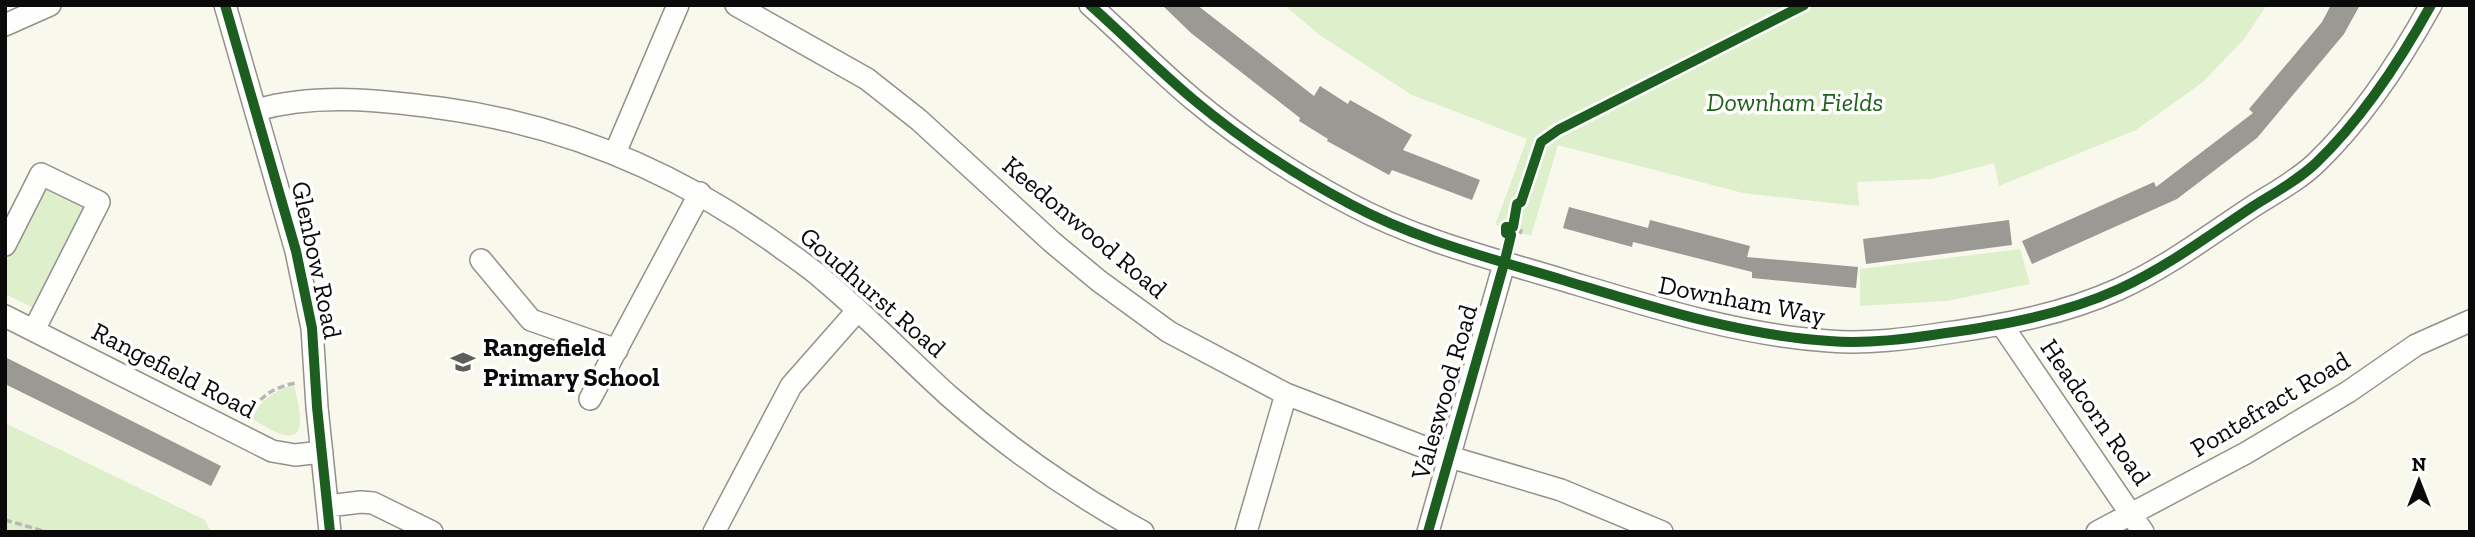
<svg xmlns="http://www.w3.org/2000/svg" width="2475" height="537" font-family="'Zilla Slab',serif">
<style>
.green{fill:#deefcc}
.building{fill:#9b9993}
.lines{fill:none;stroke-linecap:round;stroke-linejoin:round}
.minor-casing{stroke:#92918c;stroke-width:24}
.path{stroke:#b7b7b5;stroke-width:3.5;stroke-dasharray:7 3.5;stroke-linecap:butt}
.minor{stroke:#fefefc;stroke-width:21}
.cycleway-casing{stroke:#fff;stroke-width:15}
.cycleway{stroke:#1b5e20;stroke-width:10}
.labels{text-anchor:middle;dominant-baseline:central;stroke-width:7;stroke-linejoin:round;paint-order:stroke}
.park-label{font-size:26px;font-style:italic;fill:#22611b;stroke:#fff}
.street-label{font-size:26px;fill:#0a0a0a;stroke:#fff}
.poi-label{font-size:26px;font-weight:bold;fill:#0a0a0a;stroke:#fff;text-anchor:start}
</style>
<rect width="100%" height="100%" fill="#f9f8ec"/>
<path class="green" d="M1284,5H2267L2244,39L2203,82L2136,130L1999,186L1994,163L1932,179L1857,182L1859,206L1743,193L1558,145L1531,236L1495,225L1527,139L1412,95L1321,36Z
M48,186L84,203L86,212L36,309L5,294V264L43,187Z
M2020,249L2030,284L1947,301L1860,306V269Z
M294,385C296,397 311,440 285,435C274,433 260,423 250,418C261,401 274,390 294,385Z
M5,423L205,520L211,532H5Z"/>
<path class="building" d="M1162,5H1197L1314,96L1320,86L1348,104L1350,100L1412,135L1403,150L1480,180L1472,200L1392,170L1389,175L1327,141L1328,139L1299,121L1300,118L1191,33Z
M2331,5H2360L2344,34L2257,138L2177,199L2032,264L2022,241L2154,182L2156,187L2253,113L2249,109L2322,22Z
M1569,207L1648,228L1650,220L1750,246L1747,257L1858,267L1856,288L1752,278V272L1633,242L1632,247L1563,228Z
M2009,220L2012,245L1866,264L1863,239Z
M5,357L221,466L211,486L5,384Z"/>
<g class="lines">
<g class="minor-casing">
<path id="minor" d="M225,5L296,251L312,328L317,407L330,532
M736,5L867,79L919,120L1052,242L1099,281L1169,332L1286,394L1450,457L1561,490L1662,532
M1090,5C1125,36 1158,70 1194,100C1242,140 1295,175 1350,204C1417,240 1490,258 1563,280C1649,306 1738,335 1829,341C1868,344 1907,339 1946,333C2004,325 2064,314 2119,289C2167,267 2208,236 2252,207C2274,193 2297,181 2316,163C2363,118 2400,61 2431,5
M5,25L50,5
M257,110C316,93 380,100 440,108C567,125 680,173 783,249C797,259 812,269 825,281C868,317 907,358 949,396C1008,448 1074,494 1143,532
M615,153L678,5
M5,245L41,174L99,202L34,330
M481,260L531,320L617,350
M5,316L272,451L295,455L322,452
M2002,325L2143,532
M590,399L700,193
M328,506L361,502L373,503L432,532
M714,532L791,386L857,311
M1246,532L1286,394
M1428,532L1504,264
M2097,532L2246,453L2348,392L2416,345L2470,321"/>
</g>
<path class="path" d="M1511,235L1519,236L1521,231L1513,227L1516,224L1521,202
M247,416C260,397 273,387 296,383
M5,520L47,532"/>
<use href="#minor" class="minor"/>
<g class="cycleway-casing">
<path id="cycleway" d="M225,5L296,251L312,328L317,407L330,532
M1090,5C1125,36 1158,70 1194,100C1242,140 1295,175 1350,204C1417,240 1490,258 1563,280C1649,306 1738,335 1829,341C1868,344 1907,339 1946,333C2004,325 2064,314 2119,289C2167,267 2208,236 2252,207C2274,193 2297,181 2316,163C2363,118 2400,61 2431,5
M1428,532L1504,264L1511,235L1506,233V227H1513L1517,204L1521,202L1541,142L1558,130L1804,5"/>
</g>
<use href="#cycleway" class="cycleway"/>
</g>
<defs>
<g id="school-bare" transform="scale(1.89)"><path d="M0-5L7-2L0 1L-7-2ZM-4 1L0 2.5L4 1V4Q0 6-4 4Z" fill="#5e5d59" stroke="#fff" stroke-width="2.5" paint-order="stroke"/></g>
</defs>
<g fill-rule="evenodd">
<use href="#school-bare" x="463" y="362"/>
</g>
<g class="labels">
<g class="park-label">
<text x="1795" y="102">Downham Fields</text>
</g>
<g class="street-label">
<text transform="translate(1085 227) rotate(40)">Keedonwood Road</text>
<text transform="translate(317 260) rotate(78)">Glenbow Road</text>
<text transform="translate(873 292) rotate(41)">Goudhurst Road</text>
<text transform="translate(1742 300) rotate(11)">Downham Way</text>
<text transform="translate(174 370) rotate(27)">Rangefield Road</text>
<text transform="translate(1444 392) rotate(-74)">Valeswood Road</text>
<text transform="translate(2270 404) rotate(-31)">Pontefract Road</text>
<text transform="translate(2096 412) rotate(55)">Headcorn Road</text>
</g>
<g class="poi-label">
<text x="483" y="347">Rangefield<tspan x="483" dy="30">Primary School</tspan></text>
</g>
</g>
<rect width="2475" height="537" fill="none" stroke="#0a0a0a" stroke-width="14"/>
<g transform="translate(2419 481)" stroke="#ffffff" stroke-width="5" paint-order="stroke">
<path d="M0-5L12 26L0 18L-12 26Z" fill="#0a0a0a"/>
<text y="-10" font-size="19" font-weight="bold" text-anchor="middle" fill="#0a0a0a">N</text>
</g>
</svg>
